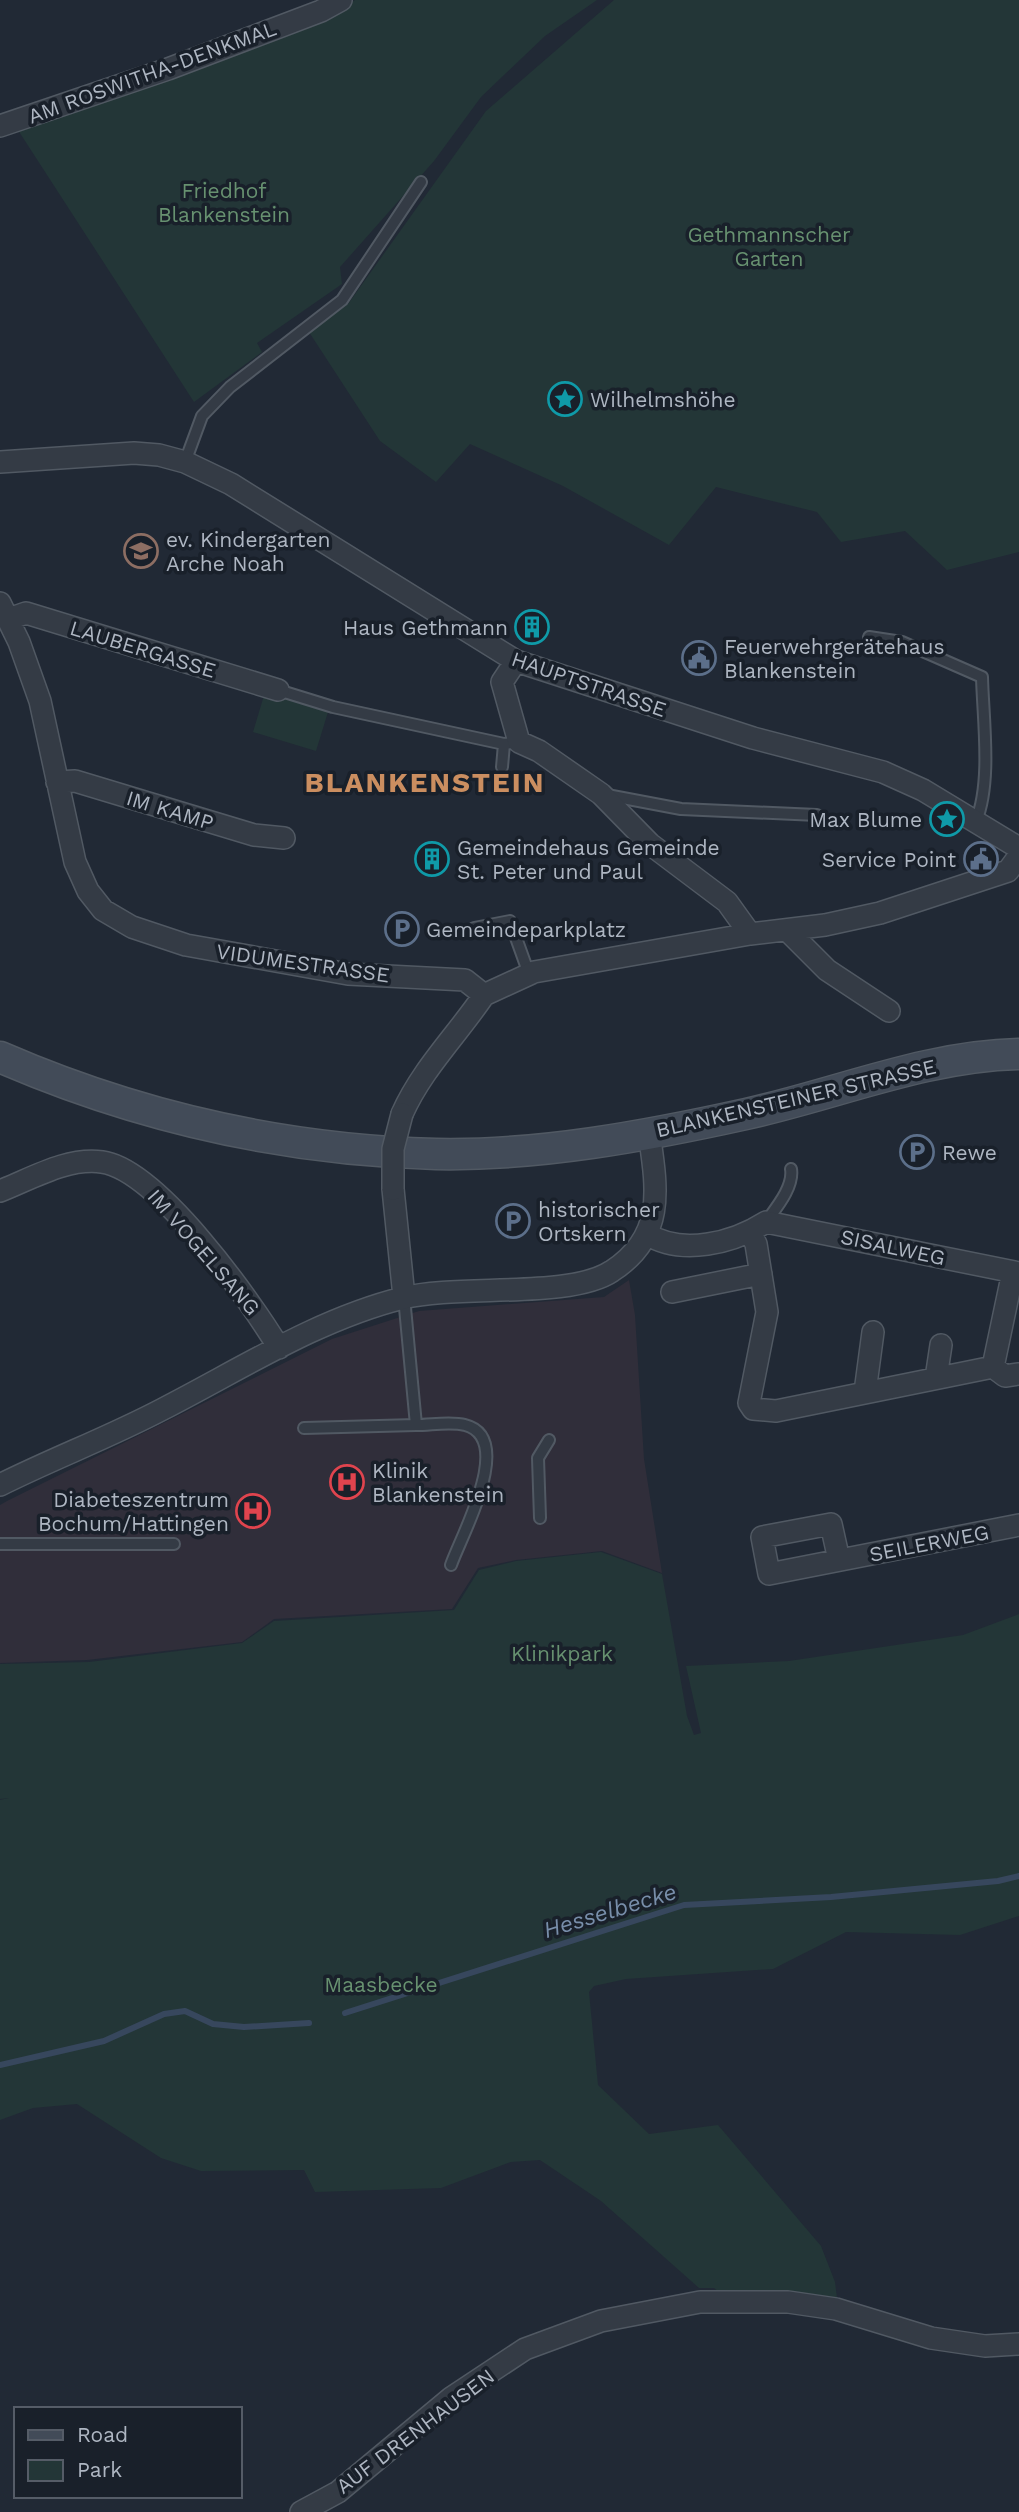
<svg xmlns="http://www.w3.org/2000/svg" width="1019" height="2512" font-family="'Work Sans',sans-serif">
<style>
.medical{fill:#302e3a}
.green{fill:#233637}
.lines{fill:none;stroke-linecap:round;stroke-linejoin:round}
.stream{stroke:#37475d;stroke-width:6}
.lane-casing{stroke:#515963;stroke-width:14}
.street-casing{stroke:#515963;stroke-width:24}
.secondary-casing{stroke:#515963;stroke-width:33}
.lane{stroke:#343b45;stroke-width:10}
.street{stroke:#343b45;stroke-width:21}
.secondary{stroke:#424b58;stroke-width:30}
.street-bridge-casing{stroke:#515963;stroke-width:24;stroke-linecap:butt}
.street-bridge{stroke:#343b45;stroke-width:21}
.labels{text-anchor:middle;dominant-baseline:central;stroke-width:7;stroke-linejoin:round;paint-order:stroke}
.street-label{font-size:21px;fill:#aeb6c2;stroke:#19202a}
.park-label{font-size:21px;fill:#679170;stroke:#19202a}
.poi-label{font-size:21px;fill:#aeb6c2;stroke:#19202a;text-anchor:start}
.water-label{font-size:23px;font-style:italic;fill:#788eaa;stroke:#19202a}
.district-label{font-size:28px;font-weight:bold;letter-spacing:2px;fill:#cb8e60;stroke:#19202a}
</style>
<rect width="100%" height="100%" fill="#212935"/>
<path class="medical" d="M629,1280L635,1315L644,1459L662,1573L602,1551L516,1560L478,1568L452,1609L274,1619L242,1642L87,1660L0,1663V1505L7,1501L332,1339L419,1311L604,1297Z"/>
<path class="green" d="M355,0H597L545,36L481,97L434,161L340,267L342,284L257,343L262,352L194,402L16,127L326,18Z
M614,0H1019V552L947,570L905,531L841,542L817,512L716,487L669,545L563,486L470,444L436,482L380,441L309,332L348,304L486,111Z
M265,692L328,712L316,751L253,732Z
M601,1552L662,1574L687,1716L694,1735L701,1733L686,1666L789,1661L963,1635L1019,1614V1916L960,1935L846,1932L773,1969L626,1979L594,1986L589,1992L598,2085L649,2134L718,2125L821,2246L835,2282L837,2298L724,2296L714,2288H699L601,2201L540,2160L511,2162L441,2188L315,2192L304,2170L201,2171L161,2158L77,2104L33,2108L0,2120V1800L9,1798L0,1799V1664L89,1662L242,1643L274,1621L454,1610L479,1570L516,1561Z"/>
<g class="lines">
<path class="stream" d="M345,2013L684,1905L831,1897L998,1881L1019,1876
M0,2065L104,2041L164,2014L185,2011L213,2024L244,2027L309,2023"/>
<g class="lane-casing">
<path id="lane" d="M185,462L202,416L230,387L342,300L421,182
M869,637L902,642L982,677C983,719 992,782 976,821
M278,690L333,707L504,744L519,742
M502,767L504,744
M607,795L681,809L817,815
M474,928L510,921L529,974
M766,1222C776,1208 794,1187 791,1169
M404,1297L416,1425C431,1425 451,1421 465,1425C516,1438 461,1536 451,1565
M304,1428L416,1425
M540,1518L538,1458L549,1440
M0,1544H174"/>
</g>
<g class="street-casing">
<path id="street" d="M0,126L168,69L321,11L341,0
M0,462L134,453L159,455L185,462L231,484L516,661L753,738L883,772L923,790L1019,848
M0,603L19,642L40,701L75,862L88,891L103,910L132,927L186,945L348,974L465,980L484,995L534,972L750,934L825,925L880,913L1008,871L1019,856
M9,619L26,613L278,690
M516,661L502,682L519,742L539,751L601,794L650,844L727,902L750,934
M57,782L75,781L254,835L284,838
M787,930L827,970L889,1011
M402,1114C422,1069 457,1035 484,995
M393,1189L404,1297
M0,1191C31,1179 67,1157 102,1162C157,1169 251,1301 279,1348
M750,1232L756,1244L767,1312L749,1403L753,1409L776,1411L993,1367L1005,1376L1019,1374
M647,1234C682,1256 733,1243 766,1222L1019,1273
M672,1292L761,1274
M993,1367L1013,1272
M936,1378L941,1345
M865,1392L873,1332
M0,1485C54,1458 110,1437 163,1409C241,1369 318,1319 403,1298C458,1284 571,1299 612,1271C666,1236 657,1188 649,1133
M839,1560L831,1524L762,1537L769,1574L1019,1525
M301,2512L338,2492L451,2398L525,2349L601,2321L700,2302H788L836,2309L931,2338L985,2346L1019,2344"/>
</g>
<g class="secondary-casing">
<path id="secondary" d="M0,1057C138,1117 286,1150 436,1154C539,1156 646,1136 746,1114C837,1094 925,1056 1019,1054"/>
</g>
<use href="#lane" class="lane"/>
<use href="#street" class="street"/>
<use href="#secondary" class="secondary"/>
<g class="street-bridge-casing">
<path id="street-bridge" d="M393,1189V1149L402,1114"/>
</g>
<use href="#street-bridge" class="street-bridge"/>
</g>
<defs>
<g id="sight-ring" transform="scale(1.75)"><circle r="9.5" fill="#19202a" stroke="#0f9aa8" stroke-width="1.5"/><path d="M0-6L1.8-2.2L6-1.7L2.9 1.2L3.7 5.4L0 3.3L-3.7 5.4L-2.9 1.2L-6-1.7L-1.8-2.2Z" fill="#0f9aa8"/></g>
<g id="school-ring" transform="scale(1.75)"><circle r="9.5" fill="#19202a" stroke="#8d6e63" stroke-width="1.5"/><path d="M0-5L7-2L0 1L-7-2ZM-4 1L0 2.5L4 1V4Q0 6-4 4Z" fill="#8d6e63"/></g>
<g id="building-ring" transform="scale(1.75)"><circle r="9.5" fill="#19202a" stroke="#0f9aa8" stroke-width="1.5"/><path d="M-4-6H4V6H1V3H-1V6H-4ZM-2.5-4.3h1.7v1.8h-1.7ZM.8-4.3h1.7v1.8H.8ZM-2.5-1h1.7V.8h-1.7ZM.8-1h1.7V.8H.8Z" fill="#0f9aa8"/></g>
<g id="civic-ring" transform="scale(1.75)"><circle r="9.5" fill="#19202a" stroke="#5c6f8a" stroke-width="1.5"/><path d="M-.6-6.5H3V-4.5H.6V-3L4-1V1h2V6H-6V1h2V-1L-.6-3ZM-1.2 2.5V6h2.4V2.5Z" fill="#5c6f8a"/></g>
<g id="parking-ring" transform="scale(1.75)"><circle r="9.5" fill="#19202a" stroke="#5c6f8a" stroke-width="1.5"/><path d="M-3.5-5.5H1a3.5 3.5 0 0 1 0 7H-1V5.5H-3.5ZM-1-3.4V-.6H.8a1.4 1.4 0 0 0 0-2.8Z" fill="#5c6f8a"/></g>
<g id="hospital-ring" transform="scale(1.75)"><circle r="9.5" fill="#19202a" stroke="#e0444e" stroke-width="1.5"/><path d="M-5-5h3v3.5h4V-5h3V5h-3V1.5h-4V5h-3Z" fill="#e0444e"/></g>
</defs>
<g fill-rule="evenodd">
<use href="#sight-ring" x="565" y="399"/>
<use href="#school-ring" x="141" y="551"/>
<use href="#building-ring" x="532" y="627"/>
<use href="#civic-ring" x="699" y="658"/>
<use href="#sight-ring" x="947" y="819"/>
<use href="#building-ring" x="432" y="859"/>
<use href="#civic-ring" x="981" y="859"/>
<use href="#parking-ring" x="402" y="929"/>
<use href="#parking-ring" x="917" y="1152"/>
<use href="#parking-ring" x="513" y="1221"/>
<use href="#hospital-ring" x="347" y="1482"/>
<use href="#hospital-ring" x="253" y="1511"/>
</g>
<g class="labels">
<g class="street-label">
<text transform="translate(152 72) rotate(-20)">AM ROSWITHA-DENKMAL</text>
<text transform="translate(143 649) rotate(17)">LAUBERGASSE</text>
<text transform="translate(589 684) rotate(19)">HAUPTSTRASSE</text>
<text transform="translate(170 810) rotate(17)">IM KAMP</text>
<text transform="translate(303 963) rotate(8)">VIDUMESTRASSE</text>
<text transform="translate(796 1098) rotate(-13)">BLANKENSTEINER STRASSE</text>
<text transform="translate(893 1247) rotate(12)">SISALWEG</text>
<text transform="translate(204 1252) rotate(49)">IM VOGELSANG</text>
<text transform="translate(929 1543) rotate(-11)">SEILERWEG</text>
<text transform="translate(415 2431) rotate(-37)">AUF DRENHAUSEN</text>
</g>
<g class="park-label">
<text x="224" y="190">Friedhof<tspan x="224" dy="24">Blankenstein</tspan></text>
<text x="769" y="234">Gethmannscher<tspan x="769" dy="24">Garten</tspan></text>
<text x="562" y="1653">Klinikpark</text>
<text x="381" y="1984">Maasbecke</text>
</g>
<g class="poi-label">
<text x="590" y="399">Wilhelmshöhe</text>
<text x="166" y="539">ev. Kindergarten<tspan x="166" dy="24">Arche Noah</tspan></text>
<text x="508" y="627" text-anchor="end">Haus Gethmann</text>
<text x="724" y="646">Feuerwehrgerätehaus<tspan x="724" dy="24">Blankenstein</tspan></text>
<text x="922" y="819" text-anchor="end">Max Blume</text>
<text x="457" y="847">Gemeindehaus Gemeinde<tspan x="457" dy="24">St. Peter und Paul</tspan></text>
<text x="956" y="859" text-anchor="end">Service Point</text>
<text x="426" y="929">Gemeindeparkplatz</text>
<text x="942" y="1152">Rewe</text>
<text x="538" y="1209">historischer<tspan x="538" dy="24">Ortskern</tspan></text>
<text x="372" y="1470">Klinik<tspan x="372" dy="24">Blankenstein</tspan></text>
<text x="229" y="1499" text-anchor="end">Diabeteszentrum<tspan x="229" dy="24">Bochum/Hattingen</tspan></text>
</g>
<g class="water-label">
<text transform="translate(610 1911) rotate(-17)">Hesselbecke</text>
</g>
<g class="district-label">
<text x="425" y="782">BLANKENSTEIN</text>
</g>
</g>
<rect x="14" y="2407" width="228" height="91" fill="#19202a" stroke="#555c67" stroke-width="2"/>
<rect x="28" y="2430" width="35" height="10" fill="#424b58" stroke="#555c67" stroke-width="2"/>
<text x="77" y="2442" font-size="21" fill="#aeb6c2">Road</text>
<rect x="28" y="2460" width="35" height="21" fill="#233637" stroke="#555c67" stroke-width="2"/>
<text x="77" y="2477" font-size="21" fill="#aeb6c2">Park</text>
</svg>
